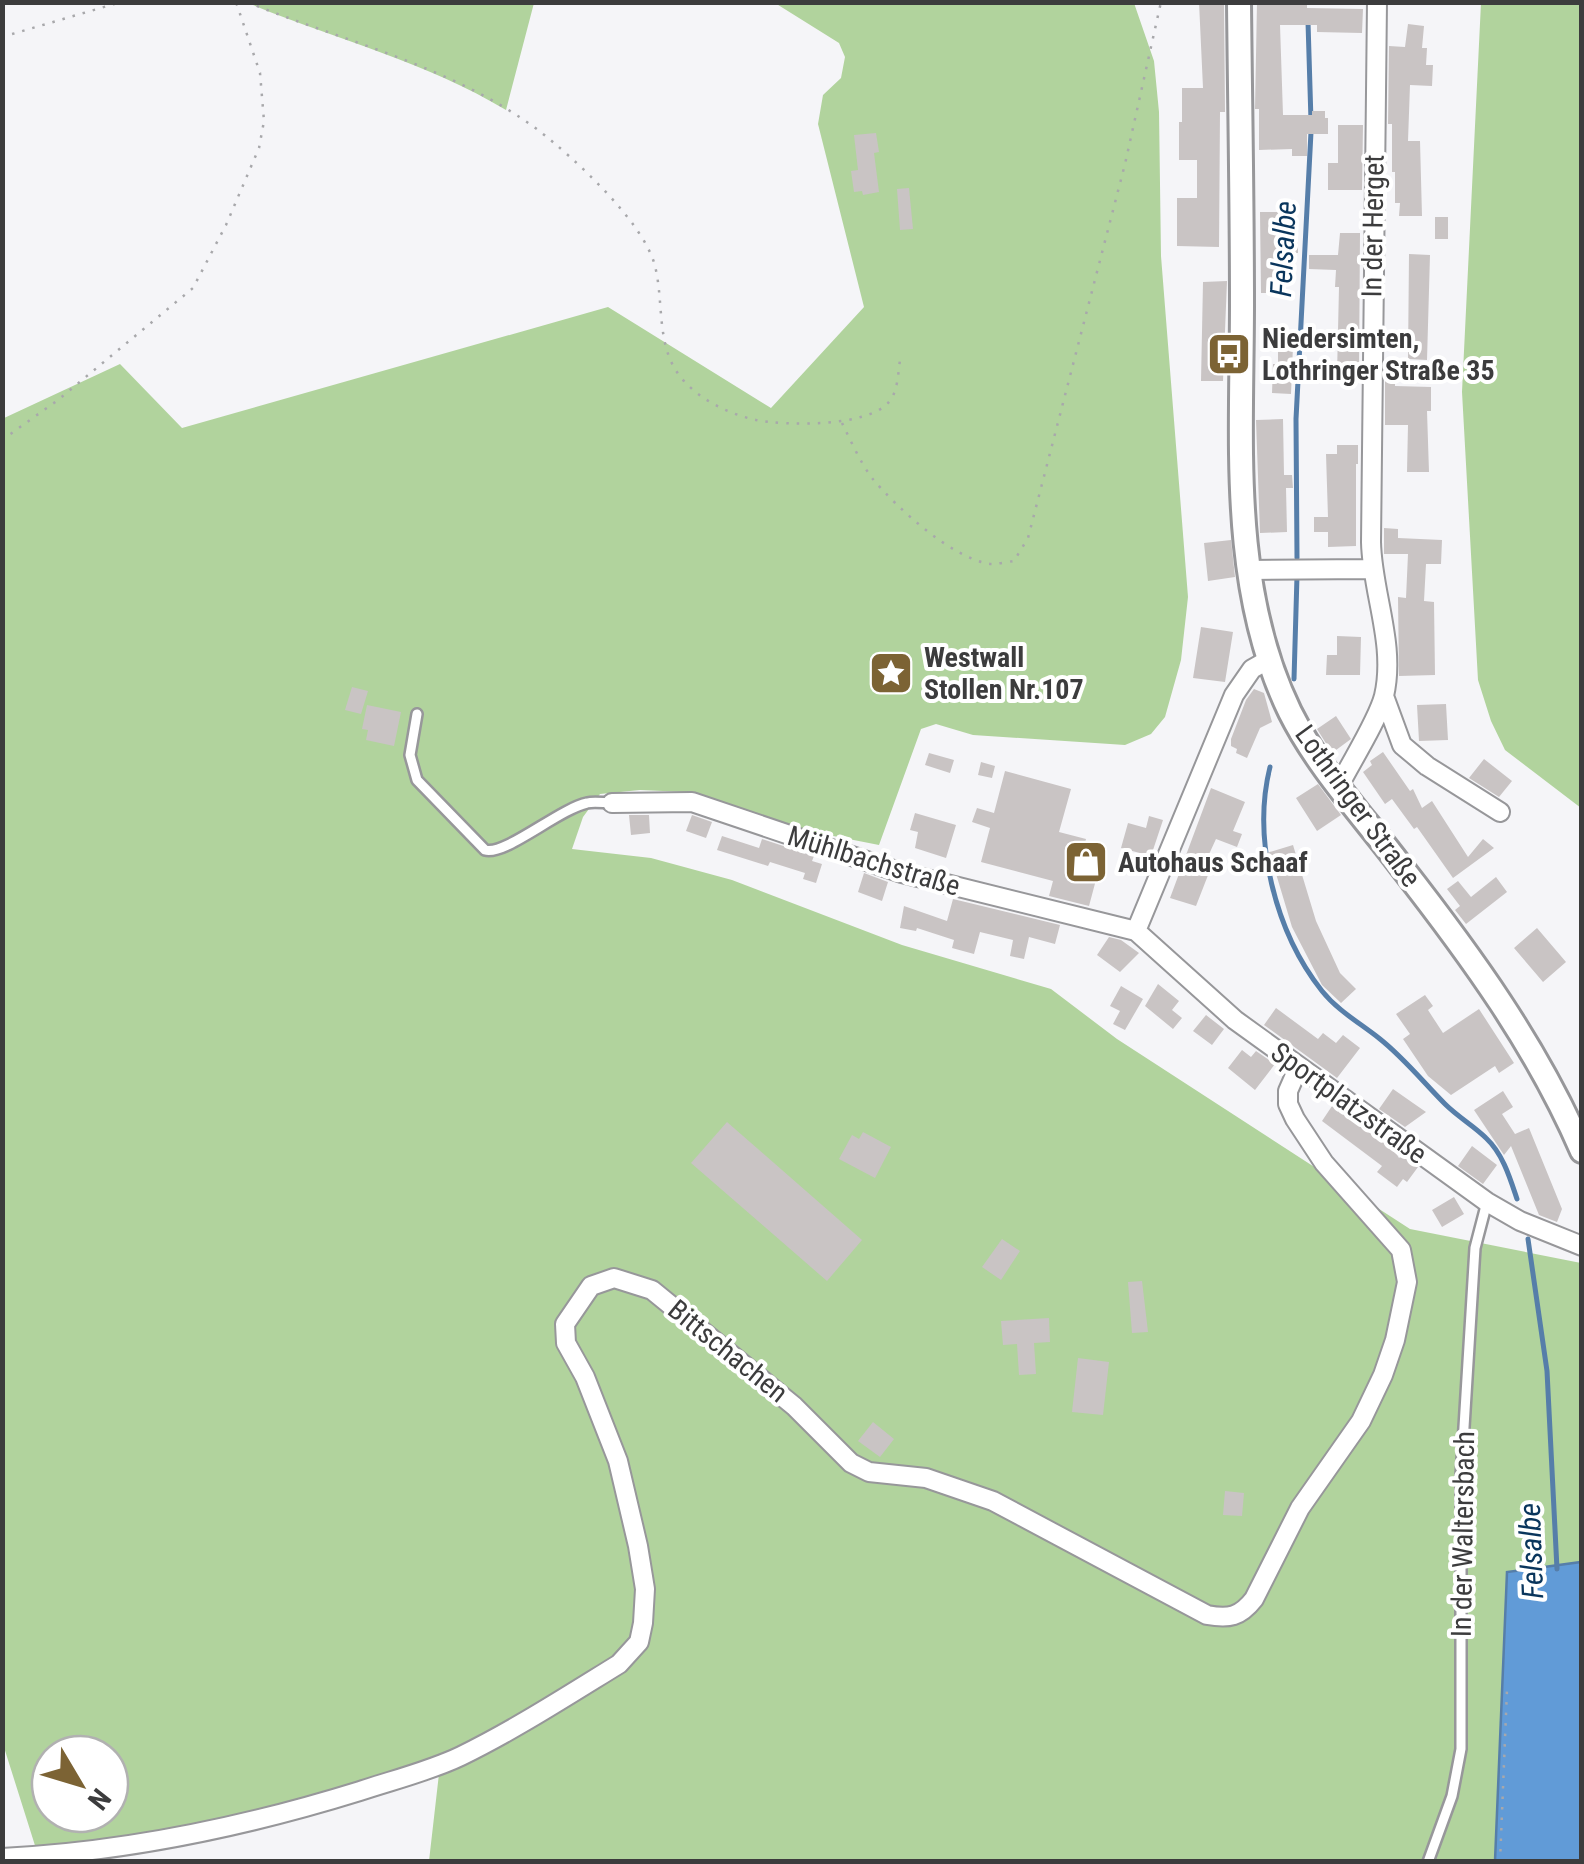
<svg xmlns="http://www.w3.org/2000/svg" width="1584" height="1864" font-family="'Roboto Condensed',sans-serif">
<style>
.green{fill:#b1d39d;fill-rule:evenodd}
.water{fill:#619bd7;stroke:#567ea9;stroke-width:2.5}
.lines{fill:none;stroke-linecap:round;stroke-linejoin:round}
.stream{stroke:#567ea9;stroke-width:5}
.building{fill:#c9c4c4}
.service-casing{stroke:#97979a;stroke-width:14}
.minor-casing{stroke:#97979a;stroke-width:22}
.secondary-casing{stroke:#97979a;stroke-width:28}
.path{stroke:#a8a8ab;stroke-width:2.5;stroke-dasharray:2.5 8;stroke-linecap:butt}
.service{stroke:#fff;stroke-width:9}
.minor{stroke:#fff;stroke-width:18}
.secondary{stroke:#fff;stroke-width:22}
.labels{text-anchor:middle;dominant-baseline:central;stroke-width:8;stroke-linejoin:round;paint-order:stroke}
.street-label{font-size:28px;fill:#3c3c3d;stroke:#fff}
.poi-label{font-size:28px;font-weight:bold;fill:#3c3c3d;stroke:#fff;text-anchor:start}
.water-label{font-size:30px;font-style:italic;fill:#09355c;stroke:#fff}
</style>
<rect width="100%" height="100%" fill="#f5f5f8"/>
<path class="green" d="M255,3L534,2V3L506,110C427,62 338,40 253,5Z
M775,3H1134L1154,61L1159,112L1161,256L1188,597L1181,660L1165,717L1151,734L1125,745L973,735L936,724L921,729L879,845L808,831L686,792L640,790L600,794L583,817L572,849L651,858L732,880L902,945L1051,989L1117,1039L1410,1229L1581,1263V1861H429L440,1765L293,1812L38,1855L2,1741V419L120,364L182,428L608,307L771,408L864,307L818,124L823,95L841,78L845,57L839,43ZM50,1754H110V1814H50Z
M1481,3H1581V808L1505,750L1491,721L1478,680L1462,392Z"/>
<path class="water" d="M1581,1562V1861H1495L1507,1572Z"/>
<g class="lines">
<path class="stream" d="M1308,22L1311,121
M1297,558L1296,419L1311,132
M1294,679L1297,576
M1270,767C1252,839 1275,932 1322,991C1338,1011 1360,1023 1380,1039C1404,1058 1424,1083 1445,1104C1458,1117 1474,1126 1486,1138C1503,1154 1510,1178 1517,1199
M1528,1239L1547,1371L1557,1569"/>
</g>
<path class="building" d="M1199,2H1224L1225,112H1220L1219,247L1177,246V198H1197V160H1179V122H1182V88H1203Z
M1257,2H1307V8L1363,9L1362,33L1317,32V25H1280L1283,115H1312V111H1325V118H1328V134H1307V156H1292V149L1259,150V109H1255Z
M1408,24L1424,26L1422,48H1427L1426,65H1433L1432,86L1410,85L1408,141H1420L1422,216H1399L1400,203H1395V172H1392V124H1388L1389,46L1405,47Z
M1338,125H1363L1362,190H1328V163H1338Z
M876,133L879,152L874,153L879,192L863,195L862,191L854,192L851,171L858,170L854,135Z
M909,188L913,229L900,230L897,189Z
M1260,212H1281V235H1298V253H1283V293H1261Z
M1435,217H1448V239H1435Z
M1340,233H1360L1359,375L1337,374L1339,287H1335L1336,270L1309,269V255H1338Z
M1409,254L1430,255L1427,360L1408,359Z
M1227,281L1223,381H1201L1203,282Z
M1278,346H1293L1291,394L1272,393L1273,364H1278Z
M1385,381H1395V386L1431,387V411H1427L1429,472H1407L1408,425H1385Z
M1283,419L1284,475H1292L1293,488H1286L1287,532L1260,533L1256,420Z
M1337,445H1358V464H1356V546L1328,547V532H1314V517H1328L1326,454H1337Z
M1384,528L1398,529V538L1442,540L1441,564H1426L1424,601L1434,602L1435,675L1399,676L1398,597L1406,598L1408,554H1384Z
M1231,540L1235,577L1208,581L1204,543Z
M1201,627L1233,632L1225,682L1193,678Z
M1337,636L1361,637L1360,675H1326L1327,655H1337Z
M352,687L368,691L361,714L345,710Z
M1254,689L1264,693L1272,722L1260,728L1247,758L1236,753L1237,749L1231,746V739L1246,700Z
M1446,704L1448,740L1419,741L1417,705Z
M367,705L401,712L394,746L366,740L368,730L362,729Z
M1336,716L1351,739L1332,753L1317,729Z
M1383,752L1410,791L1413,789L1422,808L1432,801L1468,857L1483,839L1494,848L1453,878L1417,827L1414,829L1392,799L1385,804L1363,772L1372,765L1370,761Z
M929,753L954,760L950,773L925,765Z
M1484,759L1512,781L1499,797L1469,778Z
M981,762L995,766L992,778L978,775Z
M1005,771L1071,789L1059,832L1086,839L1078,871L1097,876L1089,906L1049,896L1053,881L981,862L990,828L972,822L977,808L994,813Z
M1318,784L1341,815L1317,831L1296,798Z
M1211,788L1245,802L1233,831L1242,834L1237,847L1216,839L1205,863L1212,865L1196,906L1170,898Z
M915,813L956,825L946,858L915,848L918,832L910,830Z
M629,815H649L650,833L631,835Z
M692,815L712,822L706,838L686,831Z
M1149,816L1163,820L1151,856L1121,848L1128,823L1146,828Z
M722,836L759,848L762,839L814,856L812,861L822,864L816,883L803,879L805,873L770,862L768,866L717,850Z
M1293,845L1316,921L1340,973L1356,989L1341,1003L1322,985L1292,927L1274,867L1286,865L1260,855Z
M864,873L888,882L882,901L858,892Z
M1496,877L1507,892L1466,924L1455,910L1460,906L1447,889L1458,881L1471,897Z
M953,899L1060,925L1055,944L1029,937L1024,959L1010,956L1013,940L980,932L974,954L952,948L954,940L917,928L916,931L900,928L904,906L947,921Z
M1537,928L1566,962L1543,982L1514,948Z
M1109,937L1121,940L1139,953L1120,972L1097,955Z
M1158,984L1179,1001L1172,1010L1182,1018L1173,1029L1145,1006Z
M1121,986L1143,999L1125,1030L1113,1024L1120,1011L1110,1006Z
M1425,995L1433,1006L1428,1010L1443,1033L1479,1009L1514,1063L1499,1073L1495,1066L1451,1095L1428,1076L1403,1039L1410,1034L1396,1014Z
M1276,1008L1318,1039L1323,1033L1336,1043L1343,1035L1360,1048L1337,1078L1264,1025Z
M1206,1015L1224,1029L1212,1045L1193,1031Z
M1242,1050L1251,1057L1256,1051L1275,1064L1255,1090L1228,1068Z
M1393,1089L1413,1103L1426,1112L1405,1127L1379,1109Z
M1503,1091L1513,1107L1502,1114L1515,1134L1529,1128L1562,1209L1557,1222L1539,1215L1511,1146L1504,1155L1474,1110Z
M1332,1106L1394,1150L1399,1158L1402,1156L1418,1167L1407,1182L1403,1179L1397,1187L1377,1172L1382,1166L1322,1121Z
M727,1122L862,1240L827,1281L691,1163Z
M863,1132L891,1147L875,1178L839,1159L852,1135L859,1139Z
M1472,1146L1497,1165L1483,1184L1458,1166Z
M1454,1197L1464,1214L1442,1227L1432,1210Z
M1002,1239L1020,1251L1001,1280L982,1267Z
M1142,1281L1148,1332L1132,1333L1128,1282Z
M1049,1318L1050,1342L1034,1343L1036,1374L1019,1375L1017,1344L1003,1345L1001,1321Z
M1078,1358L1109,1362L1103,1415L1072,1412Z
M873,1422L894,1439L880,1457L858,1441Z
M1225,1491L1244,1493L1242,1516L1223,1515Z"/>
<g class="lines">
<g class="service-casing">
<path id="service" d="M417,714L410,755L417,780L485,850C505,856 559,809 587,803C594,801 604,803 612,803
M1428,1862L1452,1796L1461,1749V1476L1475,1248L1487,1202"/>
</g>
<g class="minor-casing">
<path id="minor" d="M1249,570L1371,569
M1384,696L1402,745L1427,766L1500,812
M1339,786C1351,762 1378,720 1384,696C1396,644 1372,593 1371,542L1377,2
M612,803L692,802L902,873L1136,931L1235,1020L1487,1202L1520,1221L1582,1246
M1136,931L1234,695L1252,669L1268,660
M2,1858C125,1852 244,1827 360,1791C393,1780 430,1771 461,1756C516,1729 567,1696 619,1664L639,1642L643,1623L645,1589L638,1546L618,1461L585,1377L566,1343L565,1324L591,1286L614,1278L652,1290L794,1406L851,1463L869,1472L926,1478L993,1501L1207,1615C1229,1619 1240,1617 1254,1599L1300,1508L1361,1421L1383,1375L1395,1340L1407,1282L1401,1250L1324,1163L1295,1119L1288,1104V1091L1299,1066"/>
</g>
<g class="secondary-casing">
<path id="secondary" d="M1239,2C1240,103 1242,204 1242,304C1242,440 1229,587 1290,712C1318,768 1363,816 1400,865C1471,956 1536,1045 1582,1151"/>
</g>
<path class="path" d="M247,2C345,42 452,66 538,130C573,157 644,222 655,266C664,302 656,344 679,375C696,398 728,414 756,420C786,426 866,427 888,403C898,393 898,373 900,360
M2,37L121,2
M842,423C851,441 860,462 872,478C896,507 952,559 991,564C998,564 1007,562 1014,561L1028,538L1125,164L1161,2
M2,440L58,400L193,288L226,225L259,148L264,121L260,73L236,2
M1500,1862L1507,1690"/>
<use href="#service" class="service"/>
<use href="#minor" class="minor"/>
<use href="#secondary" class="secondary"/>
</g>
<defs>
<g id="bus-square" transform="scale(2.25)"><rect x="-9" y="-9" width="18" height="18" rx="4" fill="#7c6334" stroke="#fff"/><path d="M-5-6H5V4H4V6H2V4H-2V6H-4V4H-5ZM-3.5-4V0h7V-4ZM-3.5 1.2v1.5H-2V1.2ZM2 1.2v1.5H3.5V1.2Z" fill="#fff"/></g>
<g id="sight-square" transform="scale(2.25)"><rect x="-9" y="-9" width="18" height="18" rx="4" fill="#7c6334" stroke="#fff"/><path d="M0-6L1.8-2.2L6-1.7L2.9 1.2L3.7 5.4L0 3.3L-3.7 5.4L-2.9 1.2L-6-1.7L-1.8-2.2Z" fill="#fff"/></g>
<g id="shop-square" transform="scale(2.25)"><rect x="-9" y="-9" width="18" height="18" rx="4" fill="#7c6334" stroke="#fff"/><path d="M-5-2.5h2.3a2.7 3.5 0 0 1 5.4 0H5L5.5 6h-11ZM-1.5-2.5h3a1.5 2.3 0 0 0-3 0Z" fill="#fff"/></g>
</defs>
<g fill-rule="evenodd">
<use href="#bus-square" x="1229" y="354"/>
<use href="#sight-square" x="891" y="673"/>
<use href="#shop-square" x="1086" y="862"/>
</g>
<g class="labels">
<g class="street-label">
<text transform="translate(1373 226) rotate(-89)">In der Herget</text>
<text transform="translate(1358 806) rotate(54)">Lothringer Straße</text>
<text transform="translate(874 861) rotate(17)">Mühlbachstraße</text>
<text transform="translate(1349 1103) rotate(36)">Sportplatzstraße</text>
<text transform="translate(728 1351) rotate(39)">Bittschachen</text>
<text transform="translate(1463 1534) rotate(-89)">In der Waltersbach</text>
</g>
<g class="poi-label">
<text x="1262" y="338">Niedersimten,<tspan x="1262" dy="32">Lothringer Straße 35</tspan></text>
<text x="924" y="657">Westwall<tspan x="924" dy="32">Stollen Nr.107</tspan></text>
<text x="1118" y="862">Autohaus Schaaf</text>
</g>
<g class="water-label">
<text transform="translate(1283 249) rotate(-87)">Felsalbe</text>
<text transform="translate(1531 1551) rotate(-92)">Felsalbe</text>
</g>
</g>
<rect width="1584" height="1864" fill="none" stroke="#3c3c3d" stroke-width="10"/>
<g transform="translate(80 1784) rotate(128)"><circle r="48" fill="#ffffff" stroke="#b1b1b1" stroke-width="2.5"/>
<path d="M0-8L18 38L0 25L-18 38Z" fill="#7c6334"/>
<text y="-15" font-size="28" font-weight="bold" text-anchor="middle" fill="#3c3c3d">N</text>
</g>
</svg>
